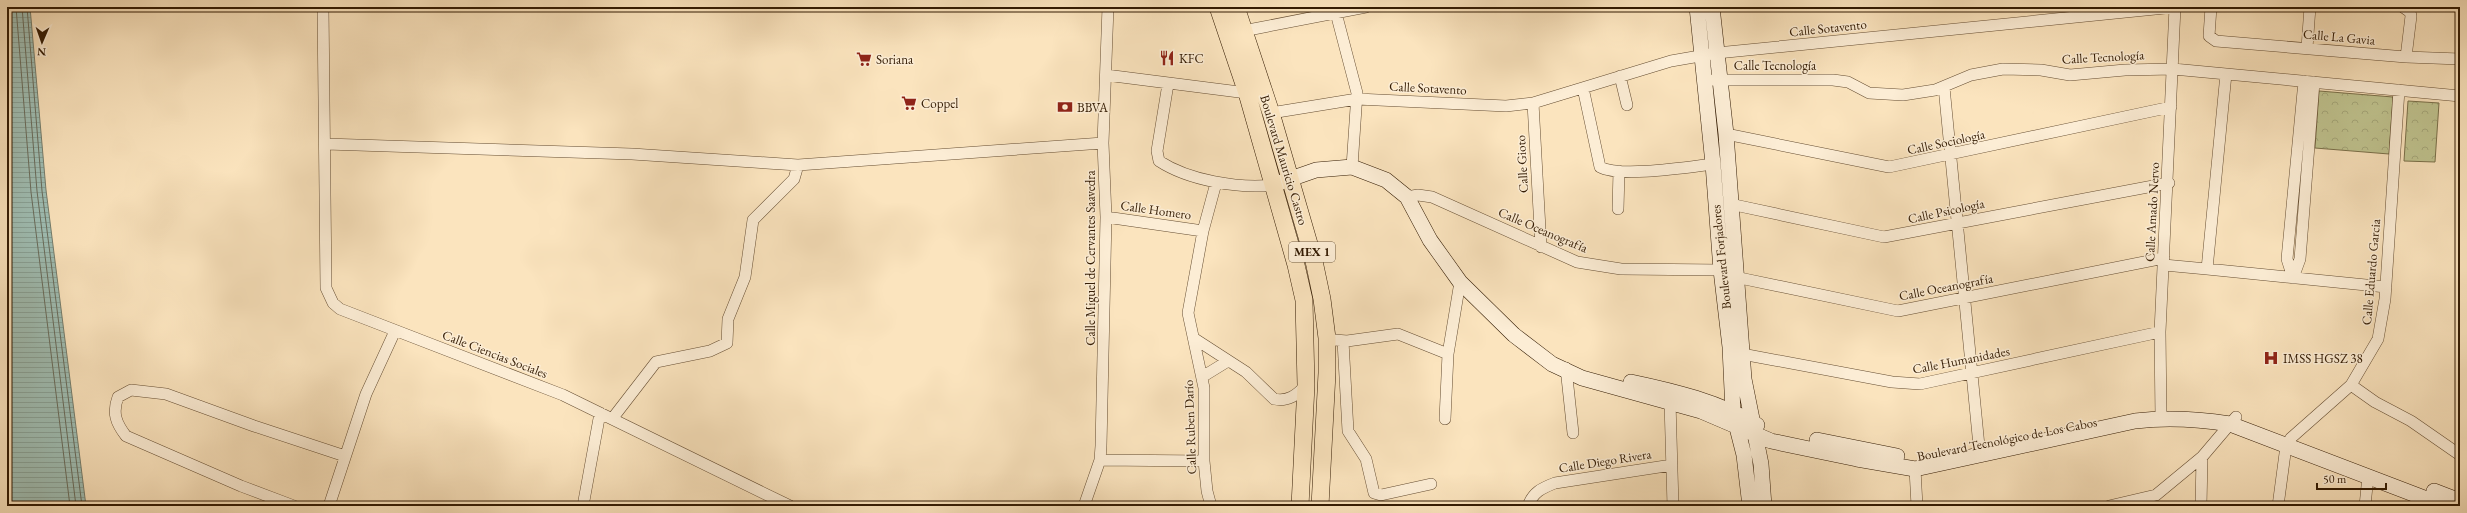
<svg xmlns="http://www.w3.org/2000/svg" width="2467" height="513" font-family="'EB Garamond',serif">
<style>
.park{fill:url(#park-crowns);stroke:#7a704a}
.water{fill:url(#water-rules);stroke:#747d6d}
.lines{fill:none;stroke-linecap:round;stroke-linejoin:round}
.shore{stroke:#696c5c;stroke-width:1}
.street-casing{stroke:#654d32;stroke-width:12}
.secondary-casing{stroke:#331b03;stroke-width:16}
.primary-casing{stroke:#331b03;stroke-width:18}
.street{stroke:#fcedd5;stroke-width:11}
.secondary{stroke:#fcedd5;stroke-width:15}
.primary{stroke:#fbe4be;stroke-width:17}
.labels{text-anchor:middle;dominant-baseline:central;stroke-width:3;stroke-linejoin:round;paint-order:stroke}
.shield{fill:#fcedd5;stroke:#6f5a42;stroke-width:1}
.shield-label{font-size:12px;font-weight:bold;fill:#331b03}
.street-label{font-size:13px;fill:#331b03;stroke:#fcedd5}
.poi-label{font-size:13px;fill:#331b03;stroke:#fcedd5;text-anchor:start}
</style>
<defs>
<pattern id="park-crowns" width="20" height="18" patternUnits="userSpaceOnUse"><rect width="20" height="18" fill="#c0c490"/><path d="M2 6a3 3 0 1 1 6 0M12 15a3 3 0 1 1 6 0" fill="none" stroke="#a5a87b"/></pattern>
<pattern id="water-rules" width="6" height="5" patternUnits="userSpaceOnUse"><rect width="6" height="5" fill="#9fbeb4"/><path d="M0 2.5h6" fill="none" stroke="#89a399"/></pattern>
</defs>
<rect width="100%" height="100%" fill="#fbe4be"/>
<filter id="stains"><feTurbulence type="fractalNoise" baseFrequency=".005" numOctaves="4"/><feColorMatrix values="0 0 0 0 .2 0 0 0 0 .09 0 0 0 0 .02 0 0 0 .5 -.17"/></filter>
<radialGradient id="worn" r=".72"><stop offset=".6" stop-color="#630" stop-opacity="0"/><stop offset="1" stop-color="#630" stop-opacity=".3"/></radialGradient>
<path class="park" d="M2319,91L2393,97L2389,154L2315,148Z
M2408,101L2439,103L2435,162L2404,161Z"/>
<path class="water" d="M7,7H30L46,190L86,506H7Z"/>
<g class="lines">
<path class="shore" d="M16,7L31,192L70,506
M22,7L37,191L76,506
M27,7L42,191L82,506"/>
<g class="street-casing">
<path id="street" d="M323,7L326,288L333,303L340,309L563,395L790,506
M2211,7L2209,36L2216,41L2406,57L2460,59
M2403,7L2410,12L2411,16L2406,57
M1336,13L1357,93L1352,167
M1243,31L1366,7
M2307,48L2310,7
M1106,75L1247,93
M1620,76L1627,105
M1713,80H1833L1848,82L1869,93L1903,95L1935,90L1971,75L2003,69L2041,70L2070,75L2125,70L2173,69L2460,96
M1168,84L1157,151L1159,161C1188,180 1238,189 1273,185
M1944,87L1979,446
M1583,88L1600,167C1620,178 1688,167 1713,164
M1533,103L1541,247
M1271,113L1357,99L1506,106L1533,103L1671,61L1717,53L2175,7
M1726,134L1889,167L2171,107
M326,144L632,154L798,165L1103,143
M1407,197L1418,195L1432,197L1577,262L1621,269L1721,270
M1730,204L1884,237L2169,183
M1618,209L1619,171
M1106,217L1203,231
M2164,265L2207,269L2226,74
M2207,269L2386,287
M1735,277L1898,311L2164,258
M2293,278L2287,259L2304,81
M2293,278L2300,259L2314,82
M1195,339L1246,372L1274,399C1288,402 1297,395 1306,385
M1335,340L1347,341L1398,334L1448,354
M1343,341L1348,431L1366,459L1374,493L1381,495L1431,484
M1742,354L1892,382L1920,384L2160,332
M1566,368L1573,433
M1202,377L1228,361
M2351,385L2375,402L2411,421L2460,455
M1670,402L1673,506
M2161,418L2160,332L2175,7
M612,419L656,362L710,351L727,343L728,319L745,277L753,220L794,179L798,165
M1445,419L1448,354L1460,282
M1100,460L1204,461
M1915,469L1917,506
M294,506L241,486L126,436C116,423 112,413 118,397L131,390L166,394L254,426L345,456
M329,506L366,394L395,331
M583,506L600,413
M1084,506L1100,460L1101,446L1106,217L1103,143L1108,7
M1211,506L1207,491L1204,461V388L1188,313L1203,231L1216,183
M1528,506C1533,492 1542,488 1555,483L1672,465
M2109,506L2156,495L2202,457
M2201,506L2202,457L2236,417
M2278,506L2286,446L2291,438L2351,385L2378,339L2385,299L2399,90
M2365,506L2368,476"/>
</g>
<g class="secondary-casing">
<path id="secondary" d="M1697,7L1713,164L1721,270L1730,347L1733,412L1744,455L1750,506
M1712,7L1726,134L1744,379L1761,464L1764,506
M1273,185L1316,170L1352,167L1386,180L1407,197L1430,240L1460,282L1514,335L1552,364L1582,378L1701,411L1771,441L1857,459L1915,469L2135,421C2168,417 2198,419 2230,424L2445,506
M1631,382C1674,391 1719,402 1757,425
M1817,440L1897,456
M2434,491L2460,501"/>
</g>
<g class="primary-casing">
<path id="primary" d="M1218,7L1247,93L1296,265L1304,300L1306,385L1300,506
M1236,7L1271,113L1314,261L1322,299L1327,338V373L1320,506"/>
</g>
<use href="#street" class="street"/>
<use href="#secondary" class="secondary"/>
<use href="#primary" class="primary"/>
</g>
<defs>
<g id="restaurant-bare" transform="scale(1.2)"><path d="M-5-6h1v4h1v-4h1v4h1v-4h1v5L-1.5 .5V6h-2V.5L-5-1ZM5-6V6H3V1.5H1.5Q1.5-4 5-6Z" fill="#8f2418" stroke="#fcedd5" stroke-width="2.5" paint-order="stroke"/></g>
<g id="supermarket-bare" transform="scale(1.2)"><path d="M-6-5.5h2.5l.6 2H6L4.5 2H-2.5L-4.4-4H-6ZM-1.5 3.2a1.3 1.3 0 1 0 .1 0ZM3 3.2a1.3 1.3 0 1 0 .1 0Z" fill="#8f2418" stroke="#fcedd5" stroke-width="2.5" paint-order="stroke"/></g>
<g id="bank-bare" transform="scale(1.2)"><path d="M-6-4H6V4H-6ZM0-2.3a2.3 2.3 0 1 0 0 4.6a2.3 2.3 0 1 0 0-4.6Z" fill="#8f2418" stroke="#fcedd5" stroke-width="2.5" paint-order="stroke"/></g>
<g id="hospital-bare" transform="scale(1.2)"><path d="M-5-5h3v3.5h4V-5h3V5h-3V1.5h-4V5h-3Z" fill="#8f2418" stroke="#fcedd5" stroke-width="2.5" paint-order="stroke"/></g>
</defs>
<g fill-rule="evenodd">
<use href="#restaurant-bare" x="1167" y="58"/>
<use href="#supermarket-bare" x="864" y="59"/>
<use href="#supermarket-bare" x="909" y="103"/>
<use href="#bank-bare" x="1065" y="107"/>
<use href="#hospital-bare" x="2271" y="358"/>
</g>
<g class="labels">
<rect class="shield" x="1289" y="242" width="46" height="20" rx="3"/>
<g class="shield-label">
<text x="1312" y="252">MEX 1</text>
</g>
<g class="street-label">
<text transform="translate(1828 28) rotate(-6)">Calle Sotavento</text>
<text transform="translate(2339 37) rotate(5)">Calle La Gavia</text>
<text transform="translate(2103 57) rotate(-3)">Calle Tecnología</text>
<text x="1775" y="65">Calle Tecnología</text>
<text transform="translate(1428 88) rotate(3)">Calle Sotavento</text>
<text transform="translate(1946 142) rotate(-12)">Calle Sociología</text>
<text transform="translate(1284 160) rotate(73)">Boulevard Mauricio Castro</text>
<text transform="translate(1522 164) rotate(-93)">Calle Gioto</text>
<text transform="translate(1156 210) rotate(8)">Calle Homero</text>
<text transform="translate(1946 211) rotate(-12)">Calle Psicología</text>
<text transform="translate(2152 212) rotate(-87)">Calle Amado Nervo</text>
<text transform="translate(1543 230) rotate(23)">Calle Oceanografía</text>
<text transform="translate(1721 257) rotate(-96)">Boulevard Forjadores</text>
<text transform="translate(1090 258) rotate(-90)">Calle Miguel de Cervantes Saavedra</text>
<text transform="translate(2371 272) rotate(-85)">Calle Eduardo Garcia</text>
<text transform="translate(1946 287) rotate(-11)">Calle Oceanografía</text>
<text transform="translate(495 354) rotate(21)">Calle Ciencias Sociales</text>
<text transform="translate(1961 360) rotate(-11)">Calle Humanidades</text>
<text transform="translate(1190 427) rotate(-92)">Calle Ruben Darío</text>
<text transform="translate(2007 439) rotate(-11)">Boulevard Tecnológico de Los Cabos</text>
<text transform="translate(1605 461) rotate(-9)">Calle Diego Rivera</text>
</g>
<g class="poi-label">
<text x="1179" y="58">KFC</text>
<text x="876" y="59">Soriana</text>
<text x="921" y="103">Coppel</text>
<text x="1077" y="107">BBVA</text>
<text x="2283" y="358">IMSS HGSZ 38</text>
</g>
</g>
<rect width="2467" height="513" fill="none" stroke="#fbe4be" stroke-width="24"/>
<rect x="8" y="8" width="2451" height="497" fill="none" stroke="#331b03" stroke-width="2"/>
<rect x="12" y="12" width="2443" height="489" fill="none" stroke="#331b03"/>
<g transform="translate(42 42) rotate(182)" stroke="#fcedd5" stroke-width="3" paint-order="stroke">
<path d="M0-3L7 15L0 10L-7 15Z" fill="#331b03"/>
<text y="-6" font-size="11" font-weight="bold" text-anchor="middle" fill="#331b03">N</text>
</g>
<path d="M2317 483v6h69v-6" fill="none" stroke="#331b03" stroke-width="2"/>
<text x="2323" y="483" font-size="12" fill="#331b03" stroke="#fcedd5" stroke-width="3" paint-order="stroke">50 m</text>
<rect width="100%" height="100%" filter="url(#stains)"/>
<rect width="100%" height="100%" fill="url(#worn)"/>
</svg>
